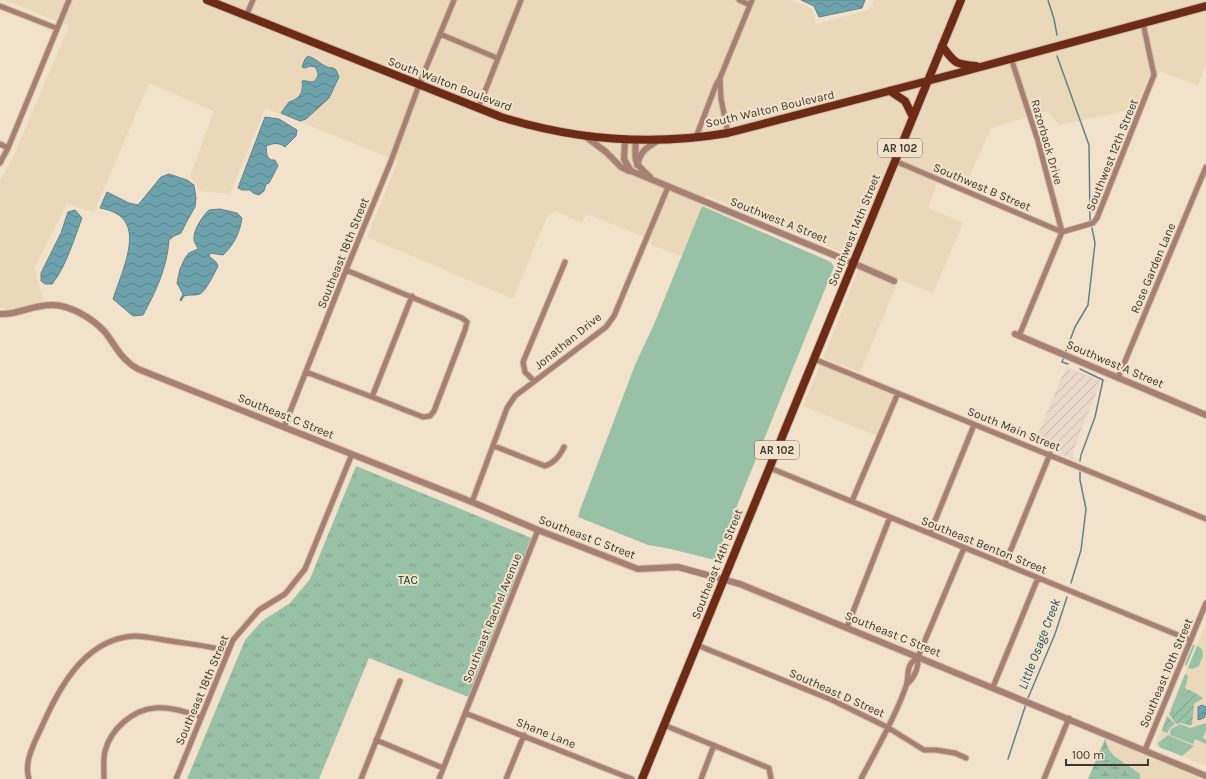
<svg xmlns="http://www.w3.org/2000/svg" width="1206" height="779" font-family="Karla,sans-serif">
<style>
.built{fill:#ebd7ba}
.industrial{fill:url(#industrial-furrows)}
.grass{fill:#99c1a6}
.wetland{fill:url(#wetland-marsh)}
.park{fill:url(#park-tufts)}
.garden{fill:url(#garden-furrows)}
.water{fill:url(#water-waves);stroke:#608388}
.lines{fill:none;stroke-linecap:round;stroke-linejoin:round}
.stream{stroke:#608388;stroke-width:1.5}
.minor-casing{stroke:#cec0ac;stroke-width:7}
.tertiary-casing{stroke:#cec0ac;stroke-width:8}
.primary-casing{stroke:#cec0ac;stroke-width:10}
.minor{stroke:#a77f73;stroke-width:5}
.tertiary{stroke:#a77f73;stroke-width:6}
.primary{stroke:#6d2a15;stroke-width:8}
.labels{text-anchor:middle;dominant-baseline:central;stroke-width:4;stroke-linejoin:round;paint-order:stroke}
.shield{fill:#f2e2cb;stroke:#746b5e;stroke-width:1}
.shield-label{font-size:11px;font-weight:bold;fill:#3e382f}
.street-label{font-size:12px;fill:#3e382f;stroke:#f2e2cb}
.park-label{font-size:12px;fill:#05391e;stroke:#f2e2cb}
.water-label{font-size:13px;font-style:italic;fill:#1e4e57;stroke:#f2e2cb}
</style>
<defs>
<pattern id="industrial-furrows" width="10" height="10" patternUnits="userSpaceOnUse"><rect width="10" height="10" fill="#e9d7c7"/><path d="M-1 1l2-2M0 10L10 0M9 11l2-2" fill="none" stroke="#c9b9ab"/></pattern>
<pattern id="wetland-marsh" width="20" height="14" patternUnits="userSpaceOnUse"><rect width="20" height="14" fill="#99c1a6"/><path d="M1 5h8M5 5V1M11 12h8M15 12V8" fill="none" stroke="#7e9e88"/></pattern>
<pattern id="park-tufts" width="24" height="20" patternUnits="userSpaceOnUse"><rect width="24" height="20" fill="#99c1a6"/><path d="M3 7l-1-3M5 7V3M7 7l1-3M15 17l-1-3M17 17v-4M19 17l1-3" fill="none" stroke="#7e9e88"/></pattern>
<pattern id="garden-furrows" width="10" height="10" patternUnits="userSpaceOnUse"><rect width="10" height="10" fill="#99c1a6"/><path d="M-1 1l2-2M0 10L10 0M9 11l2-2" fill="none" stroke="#7e9e88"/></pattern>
<pattern id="water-waves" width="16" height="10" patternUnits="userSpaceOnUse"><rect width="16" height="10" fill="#6ea3ae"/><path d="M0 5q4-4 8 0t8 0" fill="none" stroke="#5c868e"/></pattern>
</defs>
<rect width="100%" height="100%" fill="#f2e2cb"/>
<path class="built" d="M5,0H791L812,9L816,24L869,10L874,0H1206V65L1198,85L1162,72L1149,76L1135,109L1059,125L1047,111L991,128L966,184L940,175L928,208L963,223L933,293L898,279L894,291L860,372L823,358L862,261L706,195L681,256L651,245L652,240L587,214L582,223L555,211L547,217L513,299L367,237L398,161L265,108L230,194L200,191L190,176L214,111L149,83L94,212L67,204L34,269L44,300L14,310L0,308V181L14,155L69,26Z
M820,365L895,395L877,436L803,406Z
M1206,624V766L1155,745Z
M1105,739L1201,779H1088Z"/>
<path class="industrial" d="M1066,367L1101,381L1073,451V459L1034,443Z"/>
<path class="grass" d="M702,206L831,262L834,267L715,560L671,549L648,545L578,517L580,510L635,365L655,322Z
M1193,645H1195L1194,648L1186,667L1185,664Z
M1197,646L1202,649L1203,655L1199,666L1192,669L1188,668Z
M1185,674L1188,676V677L1185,688L1188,690L1177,708L1170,712Z
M1206,723V730L1203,738L1206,740V744L1195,739L1193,744L1170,735V733L1171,729L1180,724L1190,728Z
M1168,735L1194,746L1182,756L1159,747L1158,743Z"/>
<path class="wetland" d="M1105,739L1109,750L1114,756L1140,774V779H1088Z"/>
<path class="park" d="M356,466L534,539L471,698L369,658L319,779H187L245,640L262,621L290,603L310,579Z"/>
<path class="garden" d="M1188,690H1190L1203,698L1194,704L1192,725C1186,726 1182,721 1176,724L1169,714L1170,712L1177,708Z
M1167,716L1175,724L1170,728L1167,733L1162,731V730Z"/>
<path class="water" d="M801,0H865L862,8L819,17L814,6Z
M308,56C315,58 320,64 327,67C331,68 333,67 336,70L339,77L329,98L306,119L300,121L281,113L289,102C299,99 304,93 302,81C306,80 310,83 315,81C319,75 319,73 315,67L310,66L305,68L302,67L305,59Z
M265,117L279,119L297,130L296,136L285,147C278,142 274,143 266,146L267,156L271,160H275L278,166L269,183L266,184L264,191L259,195L253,193L250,190H242L238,188Z
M169,174L187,180L194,185L196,198L195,207L187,221L181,233L174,236L169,240C167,268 156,291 143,315L133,316L113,299C119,280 136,244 127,225C123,214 110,210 100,208L107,192L129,203L138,205L161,177Z
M220,209L237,213L242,218C240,232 234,245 223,255L210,253L209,256L216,262L218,266C215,272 206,291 200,294C195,296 189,294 184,296L181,301L180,300L183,294L177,283L180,269L185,258L189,253L198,249C197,246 194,242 194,240C193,230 202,217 209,210Z
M75,210L82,218C74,239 66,267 52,284H45L41,281V273L61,233L68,212Z
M1202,705L1206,707V713L1204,718L1198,720V707Z"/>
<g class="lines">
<path class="stream" d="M1048,0L1054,19L1057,35
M1057,56L1089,145L1090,220
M1066,351L1075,327L1088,305L1095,243L1092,228
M1063,359L1062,362L1068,364
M1080,461L1081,455L1095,417L1103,380L1080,369
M1071,583L1081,550L1086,509L1080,480V472
M1028,698L1055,634L1067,597
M1008,759L1026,704"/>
<g class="minor-casing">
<path id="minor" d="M739,0L750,5
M0,6L56,28
M246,16L253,0
M440,34L497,58
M1011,58L1038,141L1062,232
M720,78L721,99L728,133
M478,109L521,0
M696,137L716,85L720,78L752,0
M0,144L8,148
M895,161L1062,232
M0,163L8,148L69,0
M1019,336L1062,232L1093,223L1097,218L1154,75L1143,23
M814,359L1206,519
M306,372L372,397L423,417L430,416L434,411L465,330L467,322L462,318L346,270
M1118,378L1206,167
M534,381L525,372L523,362L565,262
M372,397L412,296
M284,427L346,270L391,161L419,85L454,0
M494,446L545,466C555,462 559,457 564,447
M770,468L1190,640
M852,501L898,393
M472,502L507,408L515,396L606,327L614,316L668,187
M930,533L974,425
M1005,564L1050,454
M847,627L890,517
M697,645L832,700L887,727L924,750H936L955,753L966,758
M908,683C915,677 919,666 918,657L964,548
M993,687L1038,578
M465,713L632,779
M664,725L769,768L771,779
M376,740L443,768
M1145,750L1206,603
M29,779C23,761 36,740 43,724C59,688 83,644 126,637C140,634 156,639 171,641C190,644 209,646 228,651
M104,779C104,770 103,760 105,751C111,729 132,710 155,708C170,707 187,712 200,717
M176,779L233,640L259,610L285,594L305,569L352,454
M361,779L400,681
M439,779L538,530
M506,779L524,735
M701,779L714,745
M861,779C876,750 894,720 905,689C911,676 903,667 918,657
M1044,779L1069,718"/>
</g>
<g class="tertiary-casing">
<path id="tertiary" d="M585,136L606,152L621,167L629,171
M625,140L624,159L631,171L853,263L894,281
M636,140C634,161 634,163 650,177
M637,165C641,150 646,148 659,140
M0,314C20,315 32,304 54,305C71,306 92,318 104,331C112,340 117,352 126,360C130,364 134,367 138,369L472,502L538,530L638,569L678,567L740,584L1206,776
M1015,334L1206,415"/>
</g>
<g class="primary-casing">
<path id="primary" d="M207,0L501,117C575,140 652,146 728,133L958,73L1206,6
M942,46C955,63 954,64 976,66
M890,91L905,101L913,117
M642,779L961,0"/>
</g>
<use href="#minor" class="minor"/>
<use href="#tertiary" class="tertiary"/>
<use href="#primary" class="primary"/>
</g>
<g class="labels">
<g class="shield">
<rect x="878" y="139" width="44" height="18" rx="3"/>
<rect x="755" y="441" width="44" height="18" rx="3"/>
</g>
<g class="shield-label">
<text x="900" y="148">AR 102</text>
<text x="777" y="450">AR 102</text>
</g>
<g class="street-label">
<text transform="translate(450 84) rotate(21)">South Walton Boulevard</text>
<text transform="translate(770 109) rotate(-13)">South Walton Boulevard</text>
<text transform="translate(1047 142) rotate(74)">Razorback Drive</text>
<text transform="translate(1112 155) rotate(-68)">Southwest 12th Street</text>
<text transform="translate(982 187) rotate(23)">Southwest B Street</text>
<text transform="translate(779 220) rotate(22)">Southwest A Street</text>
<text transform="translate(854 230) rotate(-68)">Southwest 14th Street</text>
<text transform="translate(343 253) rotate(-68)">Southeast 18th Street</text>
<text transform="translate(1153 268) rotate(-67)">Rose Garden Lane</text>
<text transform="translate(568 341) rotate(-39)">Jonathan Drive</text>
<text transform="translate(1115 364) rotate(23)">Southwest A Street</text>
<text transform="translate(286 416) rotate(22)">Southeast C Street</text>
<text transform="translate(1014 429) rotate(22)">South Main Street</text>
<text transform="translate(587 537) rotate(21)">Southeast C Street</text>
<text transform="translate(984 545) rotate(22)">Southeast Benton Street</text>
<text transform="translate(717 564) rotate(-68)">Southeast 14th Street</text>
<text transform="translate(492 618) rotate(-68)">Southeast Rachel Avenue</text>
<text transform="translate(893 634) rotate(22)">Southeast C Street</text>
<text transform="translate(1166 673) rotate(-67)">Southeast 10th Street</text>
<text transform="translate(202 690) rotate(-67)">Southeast 18th Street</text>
<text transform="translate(837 693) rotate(24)">Southeast D Street</text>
<text transform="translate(546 733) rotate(22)">Shane Lane</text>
</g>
<g class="park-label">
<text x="408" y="580">TAC</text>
</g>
<g class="water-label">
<text transform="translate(1039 644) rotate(-69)">Little Osage Creek</text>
</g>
</g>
<path d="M1066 759v6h82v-6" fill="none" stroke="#3e382f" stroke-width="2"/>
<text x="1072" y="759" font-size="12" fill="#3e382f" stroke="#f2e2cb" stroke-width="3" paint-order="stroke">100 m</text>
</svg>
